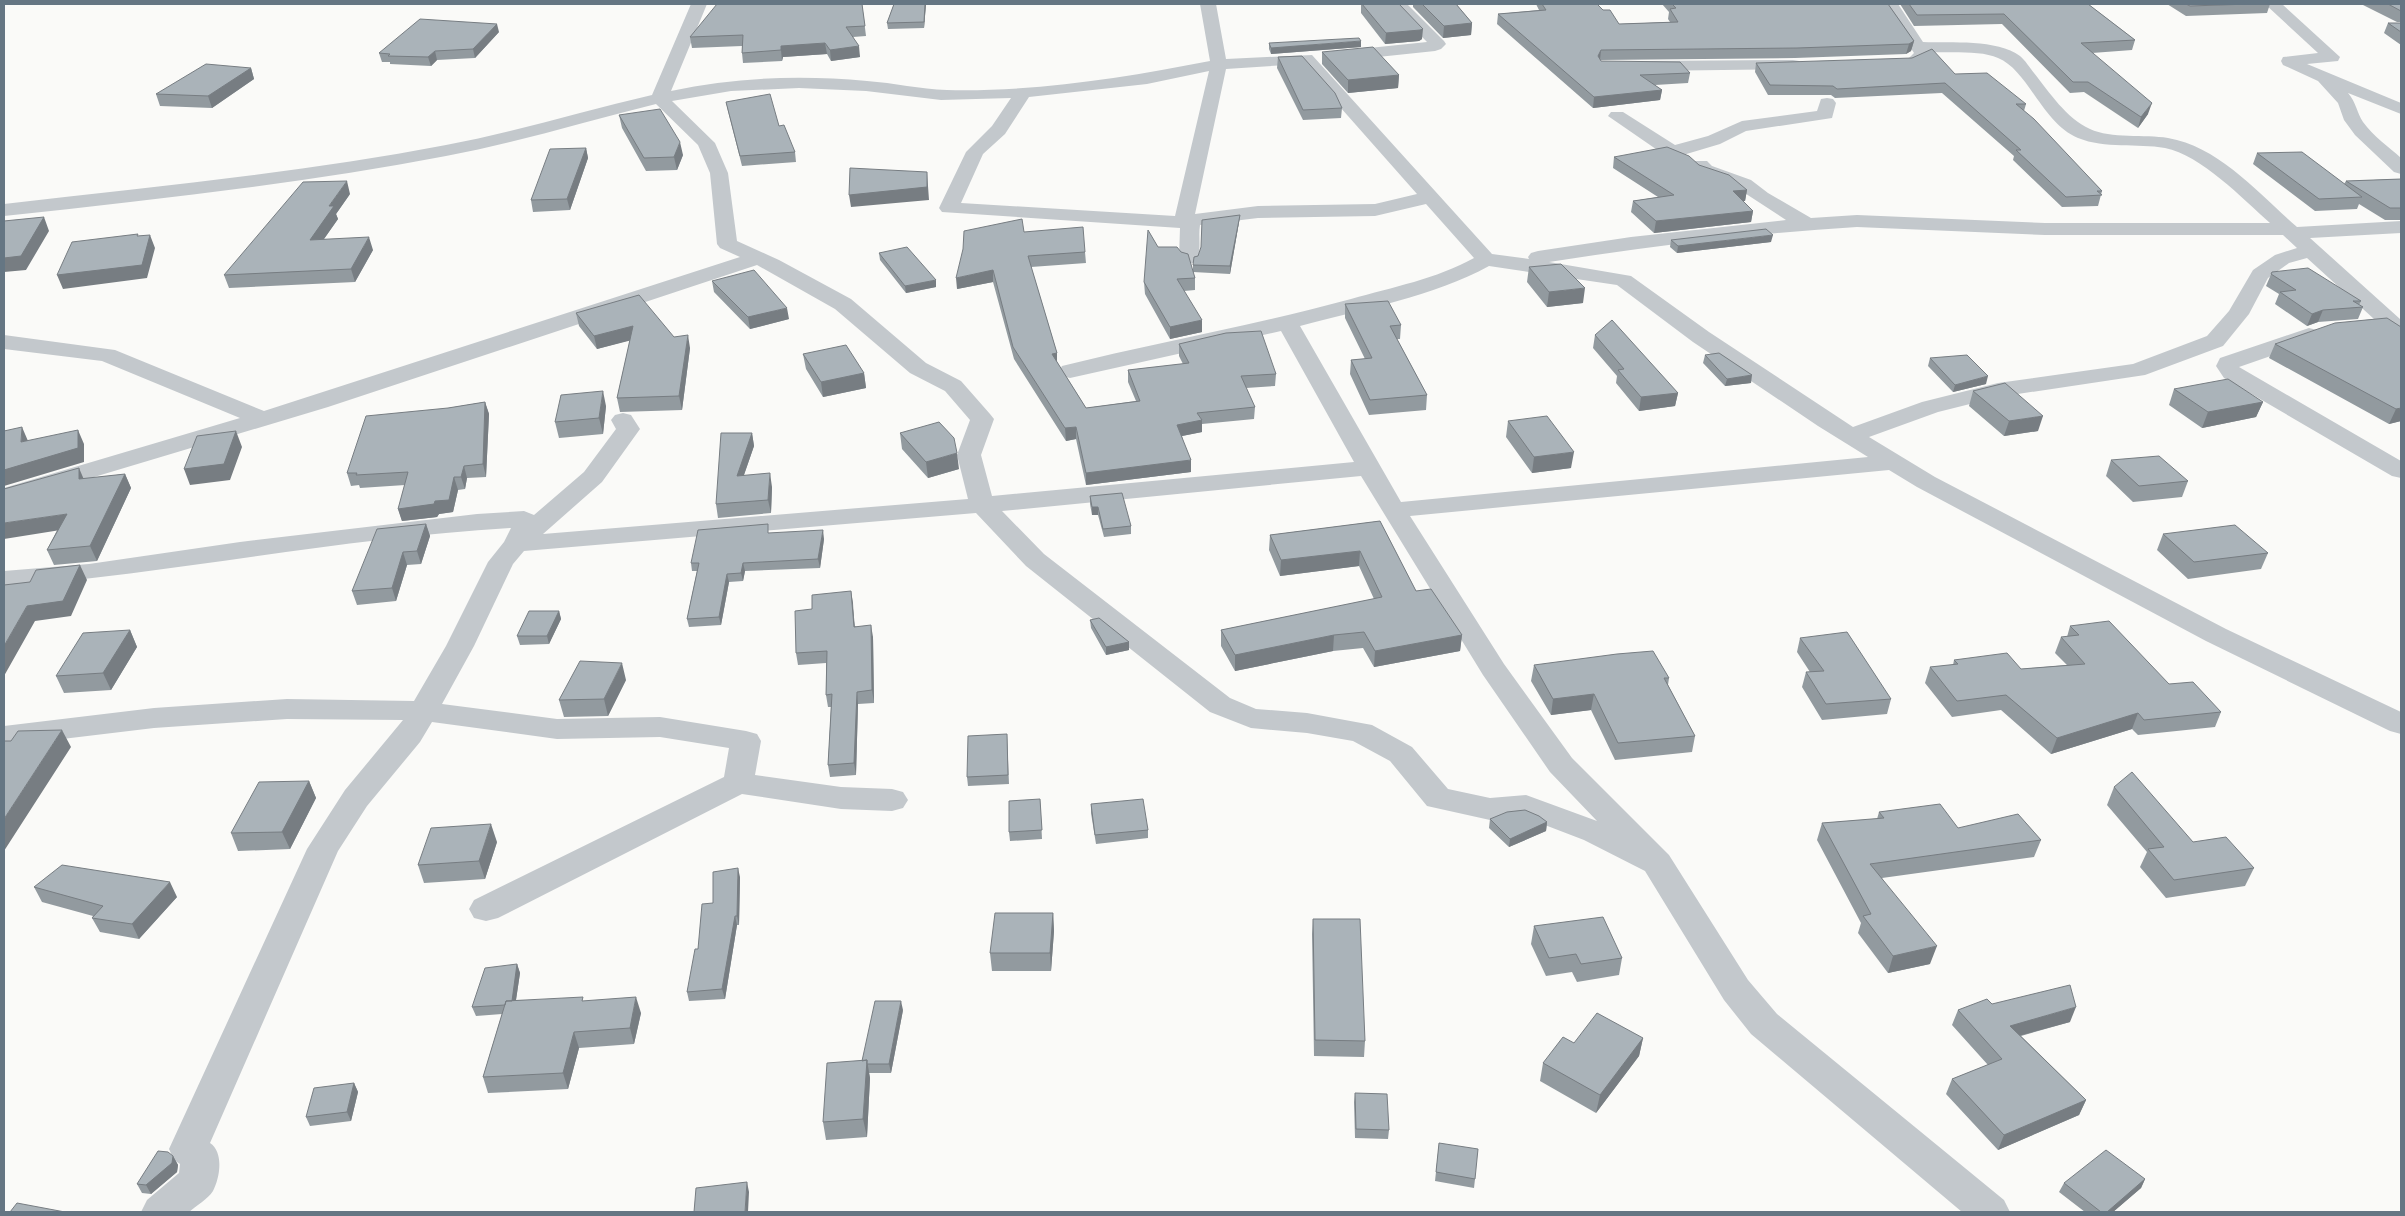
<svg xmlns="http://www.w3.org/2000/svg" width="2405" height="1216" font-family="Quicksand,sans-serif">
<style>
.lines{fill:none;stroke-linecap:round;stroke-linejoin:round}
.street{fill:#c3c8cc;fill-rule:evenodd}
.wall{fill:#929a9f}
.shaded-wall{fill:#777d82}
.building{fill:#aab3b9;stroke:#777d82}
</style>
<rect width="100%" height="100%" fill="#fafaf8"/>
<g class="lines">
<path class="street" d="M691,4H707L671,91C736,77 801,75 867,81C894,83 920,89 947,90C1035,92 1123,78 1210,61L1200,4H1216L1226,59L1312,55L1492,254L1529,259L1528,257L1531,253L1538,251L1631,237L1786,220L1737,188L1698,174L1691,165L1693,161H1707L1712,166L1751,180L1768,193L1811,218L1857,215L2045,223H2270C2243,199 2201,155 2165,148C2137,143 2105,149 2078,138C2042,123 2028,70 1998,58C1981,50 1950,53 1930,52C1930,61 1918,65 1910,63L1908,59L1914,53L1882,4H1898L1923,42C1951,43 1997,39 2020,56C2025,60 2030,68 2034,73C2050,93 2066,118 2090,129C2111,139 2145,134 2168,138C2220,147 2260,195 2297,227L2401,221V233L2310,238L2400,319L2401,326C2392,334 2367,334 2355,331L2352,326L2355,321L2374,319L2307,258L2289,263L2268,278L2249,314L2223,346L2145,375L1998,397L1938,412L1869,437L1935,477L2226,629L2401,712V734L2390,731L2206,641L1917,487L1889,470L1410,516L1504,664L1572,758L1669,855L1748,980L1777,1014L2004,1200L2010,1212H1962L1751,1034L1724,1000L1645,871L1584,840L1524,817L1490,820L1427,806L1390,761L1353,741L1307,733L1251,728L1210,712L1026,566L976,513L524,551L513,564L474,646L442,704L557,719L660,717L746,731L757,734L761,741L755,775L841,787L892,789L903,792L908,800L903,808L892,811L841,809L742,794L498,918L486,921L474,918L469,909L474,900L724,777L729,748L660,737L557,739L432,722L420,742L367,806L338,851L210,1143C224,1152 220,1178 213,1191C208,1199 196,1206 189,1212H141L147,1200L179,1173L180,1164L174,1160L169,1149L307,849L345,790L403,720L287,719L154,728L4,746V726L154,708L287,699L414,701L446,646L488,562L504,542L511,528C341,538 173,573 4,587V571L89,564L240,542L477,514L524,511L534,515L584,472L616,429L611,420L615,415L623,413L631,415L640,429L602,482L543,534L968,499L957,455L970,420L945,391L910,373L835,309L757,265L328,407L4,504V488L240,418L102,361L4,349V335L115,350L264,411L740,257L720,248L717,244L710,173L698,145L656,104C586,121 517,143 446,156C300,184 152,200 4,216V204C152,187 300,173 446,145C516,132 583,111 652,95ZM1302,64L1417,194L1375,204L1258,206L1195,214L1226,69ZM1209,71L1175,216L961,203L983,154L1005,134L1029,97L1147,84ZM799,88L866,91L941,100L1011,98L992,126L966,152L939,208L942,212L1180,228L1179,258L1182,262L1189,264L1196,262C1202,253 1198,236 1200,225L1258,218L1375,216L1426,204L1474,258C1436,279 1393,287 1351,299C1256,325 1158,342 1062,366L1059,371L1062,376L1070,378L1281,331L1354,462L992,496L981,455L994,419L990,414L961,381L926,363L851,299L779,260L737,241L728,173L715,143L672,101L731,91ZM1857,227L2045,235H2283L2297,248L2275,255L2253,270L2229,311L2207,336L2133,364L1998,383L1922,402L1853,427L1709,332L1631,276L1549,262C1651,246 1754,233 1857,227ZM1489,266L1617,285L1693,342L1818,426L1868,457L1401,502L1300,326C1360,310 1435,296 1489,266ZM1361,476L1483,675L1550,772L1597,821L1526,795L1490,798L1448,789L1412,747L1372,725L1307,713L1256,709L1230,698L1044,554L1002,511Z
M1390,4H1407L1444,41L1446,44L1441,49L1435,51L1340,61L1334,60L1332,56L1334,52L1340,51L1427,42Z
M2265,4H2282L2340,57L2338,61L2307,64L2401,103V114L2348,93C2356,102 2357,113 2363,122C2373,136 2389,147 2401,158V174L2394,172L2355,135L2344,120L2338,103L2318,81L2283,65L2281,61L2283,57L2318,53Z
M1793,60L1799,61L1801,65L1799,69L1646,71L1640,70L1638,66L1640,62L1646,61Z
M1827,98L1833,99L1836,103L1832,118L1746,131L1720,144L1673,158L1666,156L1608,116L1611,112H1623L1675,145L1708,136L1742,121L1817,111L1821,99Z
M2309,328L2317,330L2320,335L2317,340L2239,367L2401,461V478L2392,476L2224,378L2216,366L2220,358Z"/>
</g>
<path class="wall" d="M862,4L866,36L853,37L860,57L831,61L827,54L783,57L782,61L743,63L742,53V46L692,48L690,37Z
M894,4H926L924,28L888,29L887,23Z
M1361,4H1399L1422,39L1419,41L1385,44L1361,13Z
M1413,4H1456L1472,23L1471,35L1443,38L1413,7Z
M1536,4H1597L1603,10L1619,24L1670,22L1668,19L1669,12L1662,4H1888L1914,41L1911,51L1906,54L1795,58L1600,60L1601,61L1690,73L1688,83L1655,85L1662,90L1660,100L1593,108L1497,24L1498,14L1539,10Z
M1900,4H2088L2135,40L2132,50L2092,53L2148,114L2138,128L2084,92L2070,93L2002,24L1914,26Z
M2167,4H2270L2267,13L2186,16Z
M2361,4H2401V22H2397Z
M2388,23H2401V45L2384,33Z
M499,32L475,58L437,60L431,66L390,64V62H382L379,53Z
M1269,43L1361,47L1271,54L1269,49Z
M1322,52L1399,75L1398,88L1348,93L1322,64Z
M1278,57L1342,108L1341,118L1303,120L1277,68Z
M1756,63L1955,74L2026,104L2024,111L2102,191L2098,206L2062,207L2013,160L2014,156L1942,93L1835,98L1831,95H1768L1755,72Z
M251,68L254,79L212,108L160,106L156,94Z
M726,102L779,126L795,152L796,162L742,166L728,111Z
M619,115L683,155L677,170L646,171L622,128Z
M586,148L588,158L570,210L533,212L531,200Z
M2257,153L2344,184L2346,181L2401,179V220H2385L2359,204L2357,209L2315,211L2253,164Z
M1614,157L1699,165L1747,190L1745,201H1743L1753,211L1751,222L1654,233L1631,212L1633,201L1658,197L1613,168Z
M350,194L336,214L338,219L324,239L373,250L355,282L229,288L224,275Z
M1240,215L1239,222L1230,274L1193,272L1195,278V290L1184,291L1202,332L1170,339L1145,294L1144,282L1158,247L1193,271V265L1198,256Z
M1024,232L1085,252L1086,263L1031,267L1057,353V362L1086,408L1136,401L1128,382V370L1183,364L1179,356V344L1276,374L1275,386L1246,388L1255,407L1254,419L1202,424V432L1182,436L1191,472L1086,485L1076,439L1066,441L1014,359L993,282L957,289Z
M1671,240L1771,242L1677,253L1670,247Z
M879,253L936,287L906,293L880,260Z
M1529,267L1583,303L1547,307L1527,282Z
M2272,272L2361,301L2359,305L2363,307L2358,319L2318,322L2307,326L2275,304L2279,294L2266,286Z
M712,281L789,319L750,329L714,292Z
M1345,304L1401,325L1400,339H1397L1427,395L1426,410L1369,415L1350,374L1351,360L1365,359L1345,318Z
M576,313L674,337L690,348L682,410L620,412L617,398L630,340L597,349L579,326Z
M2387,318L2401,421L2389,424L2269,358L2275,344Z
M1595,335L1678,393L1675,406L1639,411L1616,383L1617,376L1593,348Z
M803,354L864,373L866,388L823,397L806,369Z
M1705,355L1751,383L1725,386L1703,363Z
M1930,358L1986,384L1953,392L1928,366Z
M2174,389L2263,402L2256,417L2202,428L2169,405Z
M1973,391L2038,431L2004,436L1969,406Z
M485,402L489,414L486,477L467,478L465,489L458,490L453,512L439,514L437,517L402,521L398,509L405,485L360,488L359,485L351,486L347,473L448,408Z
M606,406L603,434L559,438L555,422Z
M1508,421L1571,468L1532,473L1506,437Z
M752,433L754,446L744,475L772,487L771,513L718,518L716,504Z
M900,433L959,469L928,478L902,449Z
M2111,460L2188,481L2182,497L2133,502L2106,476Z
M125,474L131,488L97,561L54,565L47,550L83,479Z
M1090,496L1131,526V534L1104,537L1098,515H1092L1090,504Z
M1380,521L1416,591L1462,635L1460,651L1374,667L1363,648L1333,651L1235,671L1221,646V630L1374,599L1359,566L1280,576L1269,550L1270,535Z
M426,524L430,536L421,564L407,565L396,601L357,605L352,591Z
M770,533L824,539L820,568L745,571L743,581L729,582L721,625L689,627L687,619L697,571H692L691,563Z
M2163,534L2268,553L2261,569L2188,579L2157,550Z
M851,591L855,626L873,637L874,703L858,704L856,775L830,777L828,765L831,707H828L826,695V663L798,665L796,653L812,609Z
M559,611L561,619L549,644L520,645L517,636Z
M1090,620L1129,642V650L1106,655L1091,628Z
M2070,626L2169,684L2221,712L2215,727L2138,735L2132,729L2051,754L2001,710L1952,717L1925,683L1930,667L1953,665L1954,660L2021,669L2067,665L2055,653L2061,637H2067Z
M130,630L137,647L111,690L64,693L56,676Z
M1800,638L1891,699L1887,714L1822,720L1802,687L1806,672H1810L1797,652Z
M1534,665L1669,678L1668,685L1695,736L1692,752L1615,760L1591,710L1551,715L1531,681Z
M626,680L608,716L564,717L559,700Z
M1007,734L1009,784L968,786L967,777Z
M309,781L316,798L290,849L238,851L231,833Z
M2114,787L2193,842L2254,868L2245,886L2166,898L2140,867L2147,852L2107,805Z
M1040,799L1042,839L1010,841L1009,832Z
M1091,804L1148,830V838L1096,844L1091,813Z
M1879,812L1958,828L2041,840L2034,857L1882,878L1930,964L1888,973L1858,933L1861,923L1817,840L1822,823L1877,819Z
M1490,819L1547,822L1546,831L1509,847L1489,828Z
M497,842L485,879L424,883L418,865Z
M740,877L739,925H737L725,999L689,1001L687,992L698,949L713,903Z
M34,887L177,897L139,939L100,932L92,918L93,916L42,902Z
M1053,913L1054,931L1051,971H992L990,953Z
M1313,919L1365,1041L1364,1057L1314,1056L1312,934Z
M1534,926L1622,958L1619,975L1577,982L1572,972L1546,976L1531,944Z
M517,964L520,973L516,1000L584,1001L641,1013L634,1044L579,1048L568,1089L488,1093L483,1077L502,1014L476,1016L472,1007Z
M1992,1004L2070,1022L2021,1036L2086,1100L2079,1115L1998,1150L1946,1094L1952,1079L1988,1065L1952,1025L1958,1010Z
M903,1010L891,1073H869L870,1078L867,1137L826,1140L823,1122Z
M1643,1038L1639,1056L1596,1113L1540,1081L1543,1063L1574,1043Z
M354,1083L358,1092L351,1121L310,1126L306,1117Z
M1355,1093L1389,1130L1388,1139L1355,1138L1354,1102Z
M1439,1144L1475,1179L1474,1188L1435,1181Z
M173,1156L178,1165L177,1172L151,1194L142,1193L137,1184Z
M2145,1179L2141,1188L2113,1212H2085L2059,1192L2064,1183Z"/>
<path class="shaded-wall" d="M925,4H926L924,28V22Z
M1472,23L1471,35L1443,38L1444,26Z
M497,24L499,32L475,58L473,49Z
M1423,29L1422,39L1419,41L1385,44L1386,33Z
M1361,41V47L1271,54V48Z
M1914,41L1911,51L1906,54L1909,44Z
M825,43L827,54L783,57L782,61L781,50V46Z
M859,46L860,57L831,61L830,50Z
M1601,50L1600,60L1598,56Z
M435,51L437,60L431,66L428,57Z
M251,68L254,79L212,108L208,96Z
M1399,75L1398,88L1348,93V80Z
M1662,90L1660,100L1593,108L1594,97Z
M2152,103L2148,114L2138,128L2141,117Z
M680,142L683,155L677,170L674,157Z
M586,148L588,158L570,210L567,199Z
M927,172L929,200L851,207L849,195Z
M347,181L350,194L336,214L338,219L314,253L310,240L329,206Z
M1747,190L1745,201L1731,202L1733,191Z
M1753,211L1751,222L1654,233L1656,221Z
M1240,215L1239,222L1230,274V266Z
M44,217L49,231L26,270L4,272V258Z
M150,235L155,248L147,278L63,289L57,275Z
M1773,235L1771,242L1677,253L1678,246Z
M369,237L373,250L355,282L351,269Z
M993,270V282L957,289L956,278Z
M936,280V287L906,293L905,286Z
M1585,288L1583,303L1547,307L1549,292Z
M787,308L789,319L750,329L748,317Z
M2323,310L2318,322L2307,326L2312,314Z
M1202,320V332L1170,339V327Z
M633,326L636,339L597,349L594,336Z
M688,335L690,348L682,410L679,396Z
M1057,353V365L1052,354Z
M864,373L866,388L823,397L821,382Z
M1752,375L1751,383L1725,386L1727,379Z
M1988,376L1986,384L1953,392L1955,385Z
M603,391L606,406L603,434L599,418Z
M1678,393L1675,406L1639,411L1641,397Z
M485,402L489,414L486,477L483,464Z
M2263,402L2256,417L2202,428L2208,412Z
M2401,408V421L2389,424L2396,409Z
M2043,416L2038,431L2004,436L2009,421Z
M1202,420V432L1177,437V425Z
M22,427L28,441L21,442Z
M1076,427V439L1066,441L1065,428Z
M78,430L84,444V462L4,486V470Z
M236,431L242,447L230,480L190,485L184,469Z
M752,433L754,446L739,489L737,476Z
M1574,452L1571,468L1532,473L1534,457Z
M957,453L959,469L928,478L926,462Z
M1191,460V472L1086,485V473Z
M464,466L467,478L465,489L461,477Z
M79,468L85,482L79,479Z
M770,473L772,487L771,513L768,500Z
M125,474L131,488L97,561L90,546Z
M454,477L458,490L453,512L439,514L437,517L402,521L398,509Z
M1092,507H1098V515H1092Z
M67,514L73,528L4,539V523Z
M426,524L430,536L421,564L417,551Z
M823,530L824,539L820,568L818,559Z
M1360,551L1359,566L1280,576L1281,560Z
M403,552L407,565L396,601L392,588Z
M743,563L745,571L743,581L741,573Z
M80,565L87,580L71,616L35,621L4,676V646L27,606Z
M727,574L729,582L721,625L719,617Z
M851,591L853,603L855,639Z
M559,611L561,619L549,644L547,636Z
M871,625L873,637L874,703L872,690Z
M130,630L137,647L111,690L103,673Z
M1334,635L1333,651L1235,671V655Z
M1462,635L1460,651L1374,667L1375,651Z
M1129,642V650L1106,655V647Z
M622,663L626,680L608,716L604,699Z
M857,692L858,704L856,775L854,763Z
M1594,694L1591,710L1551,715L1553,699Z
M2138,713L2132,729L2051,754L2057,738Z
M62,730L71,747L4,851V819Z
M309,781L316,798L290,849L282,832Z
M1547,822L1546,831L1509,847L1510,839Z
M491,824L497,842L485,879L479,861Z
M738,868L740,877L739,925L737,916Z
M170,882L177,897L139,939L132,924Z
M1053,913L1054,931L1051,971L1050,953Z
M735,916L737,925L725,999L722,989Z
M1937,946L1930,964L1888,973L1893,956Z
M517,964L520,973L514,1013L511,1004Z
M636,997L641,1013L634,1044L630,1028Z
M901,1001L903,1010L891,1073L889,1064Z
M2076,1007L2070,1022L2004,1040L2010,1026Z
M574,1032L579,1048L568,1089L563,1073Z
M1643,1038L1639,1056L1596,1113L1600,1095Z
M867,1060L870,1078L867,1137L863,1119Z
M354,1083L358,1092L351,1121L347,1112Z
M2086,1100L2079,1115L1998,1150L2004,1135Z
M173,1156L178,1165L177,1172L151,1194L146,1185Z
M2145,1179L2141,1188L2113,1212H2107Z
M747,1182L749,1192L748,1212H745Z"/>
<path class="building" d="M717,4H862L865,26L846,27L859,46L830,50L825,43L781,46V50L742,53L743,35L690,37Z
M894,4H925L924,22L887,23Z
M1362,4H1399L1423,29L1420,30L1386,33Z
M1422,4H1456L1472,23L1444,26Z
M1542,4H1597L1603,10H1610L1619,24L1678,22L1670,9L1676,8L1672,4H1888L1914,41L1909,44L1797,48L1601,50L1598,56L1601,61L1680,62L1690,73L1640,75L1662,90L1594,97L1498,14L1546,10Z
M1909,4H2088L2135,40L2081,43L2152,103L2141,117L2088,82H2073L2004,14L1917,15Z
M2186,4H2250L2190,6Z
M2388,4H2401V11Z
M420,19L497,24L473,49L435,51L428,57L388,56L390,54L379,53Z
M2388,23H2401V32Z
M1359,38L1361,41L1271,48L1269,43Z
M1373,47L1399,75L1348,80L1322,52Z
M1932,49L1955,74L1987,73L2026,104H2016L2034,119L2102,191H2097L2102,195L2066,197L2016,150H2021L1945,83L1837,89L1833,86L1770,85L1756,63L1912,58Z
M1302,56L1335,93L1342,108L1303,110L1278,57Z
M206,64L251,68L208,96L156,94Z
M770,94L779,126L784,125L795,152L740,156L726,102Z
M660,109L680,142L674,157L644,158L619,115Z
M1667,147L1689,156L1699,165L1729,175L1747,190L1733,191L1753,211L1656,221L1633,201L1674,195L1614,157Z
M586,148L567,199L531,200L550,149Z
M2302,152L2362,197L2319,199L2257,153Z
M850,168L927,172V187L849,195Z
M2401,179V208H2390L2346,181Z
M347,181L329,206H334L310,240L369,237L351,269L224,275L303,182Z
M1240,215L1230,266L1193,265L1194,257L1198,256L1201,247L1202,220Z
M44,217L21,256L4,258V221Z
M1022,219L1024,232L1083,227L1085,252L1028,256L1057,353L1052,354L1086,408L1140,401L1128,370L1189,363L1179,344L1226,333L1261,331L1276,374L1241,376L1255,407L1197,413L1202,420L1177,425L1191,460L1086,473L1076,427L1065,428L1013,347L993,270L956,278L963,249L964,231Z
M1766,229L1773,235L1678,246L1671,240Z
M1148,230L1158,247H1177L1181,252L1188,254L1195,278L1177,279L1202,320L1170,327L1144,282Z
M138,234L137,236L150,235L142,265L57,275L72,242Z
M907,247L936,280L905,286L879,253Z
M1561,264L1585,288L1549,292L1529,267Z
M2308,268L2361,301H2353L2363,307L2323,310L2312,314L2280,292L2296,290L2271,274L2272,272Z
M754,270L787,308L748,317L712,281Z
M639,295L674,337L688,335L679,396L617,398L633,326L594,336L576,313Z
M1388,301L1401,325L1390,326L1427,395L1370,400L1351,360L1372,358L1345,304Z
M2387,318L2401,327V408L2396,409L2275,344L2335,323Z
M1612,320L1678,393L1641,397L1618,370L1624,369L1595,335Z
M846,345L864,373L821,382L803,354Z
M1719,353L1752,375L1727,379L1705,355Z
M1967,355L1988,376L1955,385L1930,358Z
M2228,379L2263,402L2208,412L2174,389Z
M2005,383L2043,416L2009,421L1973,391Z
M603,391L599,418L555,422L561,395Z
M485,402L483,464L464,466L461,477H454L449,500L435,501L434,504L398,509L408,472L356,475L357,473H347L366,416L448,408Z
M1547,416L1574,452L1534,457L1508,421Z
M939,422L954,438L957,453L926,462L900,433Z
M22,427L21,442L78,430V448L4,470V431Z
M236,431L224,464L184,469L197,436Z
M721,433H752L737,476L770,473L768,500L716,504Z
M2159,456L2188,481L2139,486L2111,460Z
M79,468V479L125,474L90,546L47,550L67,514L4,523V489Z
M1122,493L1131,526L1103,529L1098,507H1092L1090,496Z
M1380,521L1416,591L1431,589L1462,635L1375,651L1364,632L1334,635L1235,655L1221,630L1382,597L1360,551L1281,560L1270,535Z
M426,524L417,551L403,552L392,588L352,591L377,529Z
M768,524V533L823,530L818,559L743,563L741,573L727,574L719,617L687,619L699,563H691L698,530Z
M2235,525L2268,553L2194,562L2163,534Z
M80,565L63,601L27,606L4,646V585L30,582L36,570Z
M851,591L854,627L871,625L872,690L857,692L854,763L828,765L832,694L826,695L827,651L796,653L795,611L812,609V595Z
M529,611H559L547,636H517Z
M1099,618L1129,642L1106,647L1090,620Z
M2109,621L2169,684L2193,682L2221,712L2144,720L2138,713L2057,738L2006,695L1957,701L1930,667L1958,664L1954,660L2007,653L2021,669L2085,664L2061,637L2079,635L2070,626Z
M130,630L103,673L56,676L83,633Z
M1847,632L1891,699L1826,704L1806,672L1824,671L1800,638Z
M1653,651L1669,678H1664L1695,736L1618,743L1594,694L1553,699L1534,665L1617,654Z
M580,661L622,663L604,699L559,700Z
M62,730L4,819V741H11L18,731Z
M1007,734L1008,775L967,777L968,736Z
M2132,772L2193,842L2226,837L2254,868L2174,880L2148,849L2164,847L2114,787Z
M309,781L282,832L231,833L259,782Z
M1040,799L1042,830L1009,832V801Z
M1143,799L1148,830L1095,835L1091,804Z
M1940,804L1958,828L2018,814L2041,840L1870,864L1937,946L1893,956L1863,916L1871,914L1822,823L1884,818L1879,812Z
M1525,810L1539,816L1547,822L1510,839L1490,819L1507,812Z
M491,824L479,861L418,865L431,828Z
M62,865L170,882L132,924L92,918L103,906L34,887Z
M738,868L737,916H735L722,989L687,992L695,949H698L702,904L713,903V872Z
M995,913H1053L1050,953H990Z
M1603,917L1622,958L1581,964L1576,954L1549,958L1534,926Z
M1313,919H1360L1365,1041L1315,1040Z
M517,964L512,1001H506L505,1005L472,1007L485,968Z
M2070,985L2076,1007L2010,1026L2086,1100L2004,1135L1952,1079L2002,1059L1958,1010L1987,999L1992,1004Z
M583,997L582,1001L636,997L630,1028L574,1032L563,1073L483,1077L506,1001Z
M875,1001H901L889,1064H867V1060L862,1061Z
M1597,1013L1643,1038L1600,1095L1543,1063L1563,1037L1574,1043Z
M867,1060L863,1119L823,1122L827,1063Z
M354,1083L347,1112L306,1117L314,1088Z
M1355,1093L1387,1094L1389,1130L1356,1129Z
M1439,1143L1478,1149L1475,1179L1436,1172Z
M2106,1150L2145,1179L2107,1212H2101L2064,1183Z
M158,1151L168,1152L173,1156L172,1163L146,1185L137,1184Z
M747,1182L745,1212H694L696,1188Z
M17,1203L65,1212H10Z"/>
<rect width="2405" height="1216" fill="none" stroke="#657683" stroke-width="10"/>
</svg>
